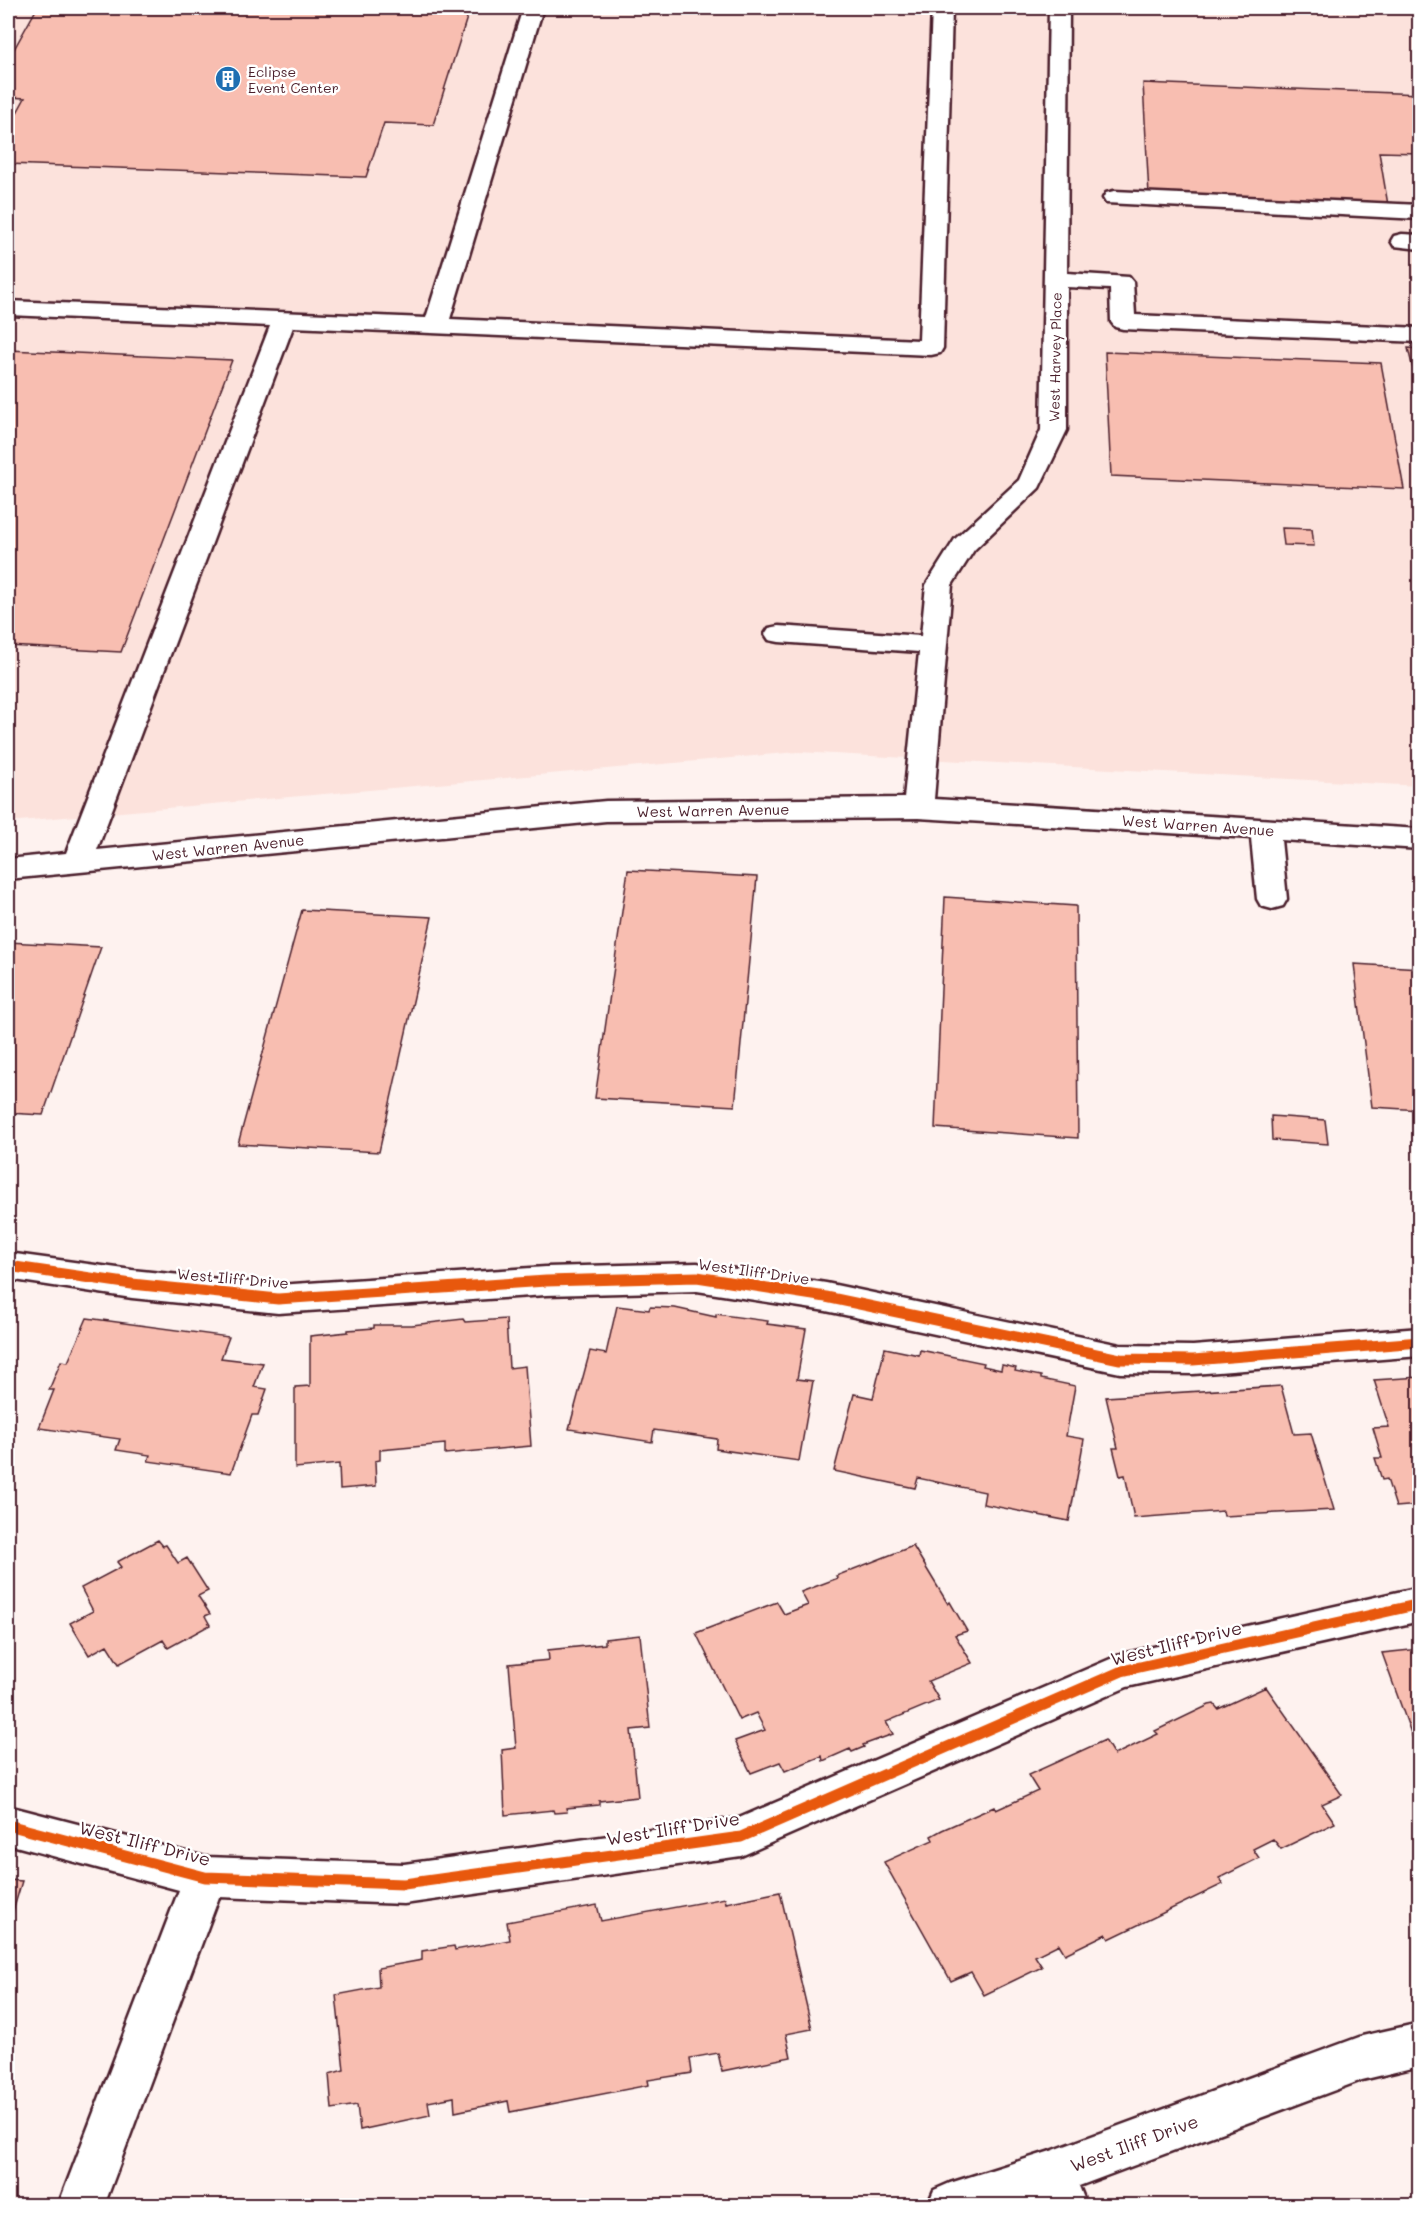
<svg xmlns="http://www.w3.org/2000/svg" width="1427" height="2213" font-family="Mali,sans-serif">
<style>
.built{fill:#fce2dc}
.building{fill:#f8beb1;stroke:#4a1f2b;stroke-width:1.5}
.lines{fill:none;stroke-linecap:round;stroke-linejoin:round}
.minor-casing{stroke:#4a1f2b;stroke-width:5}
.minor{fill:#fff;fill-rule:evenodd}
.cycleway-casing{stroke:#fff;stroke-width:15}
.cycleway{stroke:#e8590c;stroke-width:11}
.labels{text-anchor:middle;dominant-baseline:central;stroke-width:5;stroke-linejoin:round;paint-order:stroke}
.far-poi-label{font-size:14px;fill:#4a1f2b;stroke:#fff;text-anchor:start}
.far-street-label{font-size:14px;fill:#4a1f2b;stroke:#fff}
.street-label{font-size:15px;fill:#4a1f2b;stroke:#fff}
.near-street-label{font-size:18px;fill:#4a1f2b;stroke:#fff}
</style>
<rect width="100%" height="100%" fill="#fef2ef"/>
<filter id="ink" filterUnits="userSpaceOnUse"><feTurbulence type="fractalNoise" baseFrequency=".0167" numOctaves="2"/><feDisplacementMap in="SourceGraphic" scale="12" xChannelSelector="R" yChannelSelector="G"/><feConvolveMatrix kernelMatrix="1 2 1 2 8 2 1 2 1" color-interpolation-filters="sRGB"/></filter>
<g filter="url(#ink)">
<path class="built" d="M8,8H1419V786L798,752L8,822Z"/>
<path class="building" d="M37,8H470L433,125L384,123L366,177L8,164V129L25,98L8,97V60Z
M1143,83L1420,94V153L1379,152L1388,205L1149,195Z
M1408,348L1420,349V399Z
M8,350L232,360L121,652L8,646Z
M1105,352L1381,363L1404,489L1111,476Z
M1282,528L1312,529L1314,546L1284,545Z
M628,870L757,877L735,1106L595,1098Z
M945,897L1076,906L1078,1138L935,1128Z
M302,910L432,917L379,1152L238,1144Z
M8,942L101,947L43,1115L8,1113Z
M1354,964L1420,968V1110L1372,1107Z
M1271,1116L1325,1120L1328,1144L1272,1140Z
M617,1306L649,1310L650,1307L675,1308L716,1317V1314L768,1321L767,1324L806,1329L797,1379L813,1381L799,1461L716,1449L717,1439L654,1430L652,1442L569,1429L590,1351L606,1354Z
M87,1318L229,1337L221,1358L263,1363L254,1387L267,1389L258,1415H252L231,1473L148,1461L150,1455L116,1450L120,1439L39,1428L54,1390H49L61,1361L68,1362Z
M463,1319L465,1322L506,1319L509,1368L525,1366L531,1446L445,1454V1444L380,1450V1460L375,1461L376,1486L340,1489L339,1464L295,1468V1387L310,1386V1336L348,1332V1330L374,1328V1325H412Z
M885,1348L919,1355L920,1350L984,1363L983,1366L1001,1370L1002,1365L1016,1368L1015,1371L1041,1376V1379L1075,1386L1066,1436L1084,1439L1069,1521L983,1504L985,1492L918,1478L915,1488L834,1471L854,1394L873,1398Z
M1420,1377V1505L1396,1507L1387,1479L1382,1480L1375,1458H1382L1373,1428L1389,1427L1374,1380Z
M1281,1386L1294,1434L1311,1433L1334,1510L1224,1516L1223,1511L1134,1518L1125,1475L1120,1476L1113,1448H1118L1106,1397Z
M158,1540L163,1546L166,1545L178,1563L187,1558L208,1591L198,1596L210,1614L205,1616L210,1625L168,1648L163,1640L119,1664L107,1645L89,1655L70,1623L93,1611L81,1588L121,1567L117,1562Z
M913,1546L948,1604L950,1602L967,1631L955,1635L972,1663L928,1681L939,1700L886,1722L893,1734L863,1745L864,1747L852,1752L850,1749L823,1761L822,1756L785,1771L780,1762L751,1773L735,1741L765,1730L756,1713L739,1720L696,1633L777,1602L784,1614L808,1605L801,1592L838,1578L836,1576Z
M640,1635L650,1728L631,1730L638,1797L599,1801V1805L566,1808L567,1812L554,1813L553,1810L505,1815L502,1750L516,1748L509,1664L549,1660L548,1650L605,1644V1639Z
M1420,1649V1758L1382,1653Z
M1266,1687L1342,1795L1322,1804L1335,1823L1281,1849L1273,1839L1253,1849L1259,1858L1219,1878L1223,1884L1109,1939L1106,1934L1065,1954L1059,1944L1035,1956L1042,1967L984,1995L971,1972L951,1981L884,1862L933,1840L931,1836L942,1830L994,1807L996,1810L1038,1791L1028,1775L1105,1740L1114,1755L1158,1734L1155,1731L1209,1705L1214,1704L1218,1709Z
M8,1880L22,1881L8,1928Z
M780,1892L812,2029L786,2034L791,2057L722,2071L718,2053L690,2058L692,2073L648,2080L649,2085L510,2112L508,2101L455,2112L454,2097L428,2102L430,2115L360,2130L357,2105L332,2109L329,2074L344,2070L336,1995L379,1987L378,1968L422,1960V1951L454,1946L455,1950L510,1940L507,1922L597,1905L601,1921L725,1898L726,1903Z"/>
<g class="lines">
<g class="minor-casing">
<path id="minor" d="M523,8H543L450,319L919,340L932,8H952L943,348L940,353L931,355L293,327L97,850L606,801L904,798L919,652L779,642L769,640L765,634L769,628L779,626L921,636L926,585L955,539L1019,480L1041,430L1049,8H1069L1067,273L1129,277L1133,282L1135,315L1420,328V342L1123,329L1115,327L1111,322L1110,289L1067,287V430L1039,488L974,550L952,585L934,799L1420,829V849L1281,840L1287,899L1283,906L1272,909L1261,906L1257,899L1251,838L918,818L606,821L8,879V859L66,853L270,326L8,315V301L426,318Z
M1114,191L1420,205V219L1106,203L1103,198L1106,193Z
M1402,234L1420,235V249L1394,246L1391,241L1394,236Z
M8,1253L132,1270L278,1285L546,1267L697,1263L826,1283L1120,1345L1193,1346L1420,1328V1356L1193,1374L1120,1373L826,1311L697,1291L546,1295L278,1313L132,1298L8,1279Z
M1420,1587V1621L1127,1687L741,1856L404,1904L219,1897L104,2206H58L179,1890L8,1844V1806L205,1857L404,1864L739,1818L1122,1654Z
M1420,2023V2066L1362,2080L1079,2186L1087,2206H1041L1039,2201L1024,2206H927L934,2190L950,2183L1051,2151L1362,2036Z"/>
</g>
<use href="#minor" class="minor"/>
<g class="cycleway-casing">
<path id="cycleway" d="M8,1266L132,1284L278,1299L546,1281L697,1277L826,1297L1120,1359L1193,1360L1420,1342
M8,1825L205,1877L404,1884L741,1837L1122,1671L1420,1604"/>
</g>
<use href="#cycleway" class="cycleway"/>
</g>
</g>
<defs>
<g id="building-disc" transform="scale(1.35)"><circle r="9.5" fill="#1f6fb2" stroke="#fff"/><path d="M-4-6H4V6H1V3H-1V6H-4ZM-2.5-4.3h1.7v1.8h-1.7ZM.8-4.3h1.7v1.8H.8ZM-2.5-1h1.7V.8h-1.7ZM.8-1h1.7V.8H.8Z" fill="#fff"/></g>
</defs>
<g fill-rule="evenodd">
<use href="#building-disc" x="228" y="79"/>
</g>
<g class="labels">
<g class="far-poi-label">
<text x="248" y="71">Eclipse<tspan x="248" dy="16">Event Center</tspan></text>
</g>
<g class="far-street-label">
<text transform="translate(1055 357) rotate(-89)">West Harvey Place</text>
</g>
<g class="street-label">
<text transform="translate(713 810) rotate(-1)">West Warren Avenue</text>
<text transform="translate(1198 825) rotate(4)">West Warren Avenue</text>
<text transform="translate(228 847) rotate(-6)">West Warren Avenue</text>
<text transform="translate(754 1271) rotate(8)">West Iliff Drive</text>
<text transform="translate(233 1278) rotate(5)">West Iliff Drive</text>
</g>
<g class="near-street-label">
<text transform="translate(1176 1643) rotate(-14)">West Iliff Drive</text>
<text transform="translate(673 1828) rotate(-9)">West Iliff Drive</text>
<text transform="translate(145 1843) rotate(14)">West Iliff Drive</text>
<text transform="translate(1134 2143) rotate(-20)">West Iliff Drive</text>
</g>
</g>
<rect width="1427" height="2213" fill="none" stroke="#fff" stroke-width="30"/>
<rect x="15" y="15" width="1397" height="2183" fill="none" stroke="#4a1f2b" stroke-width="2" filter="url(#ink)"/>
</svg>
